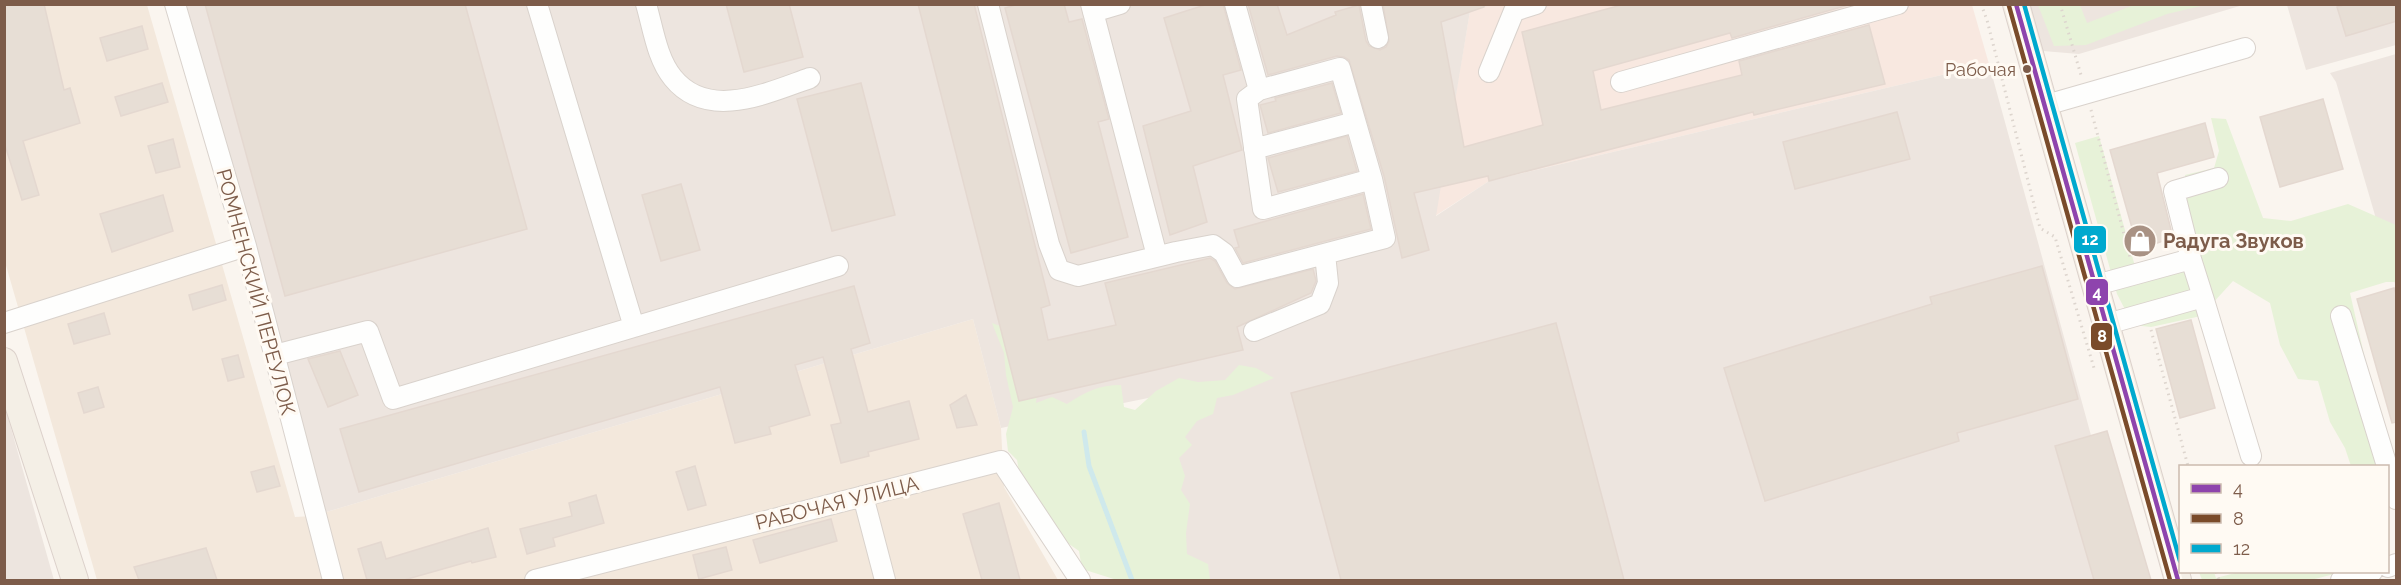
<svg xmlns="http://www.w3.org/2000/svg" width="2401" height="585" font-family="Raleway,sans-serif">
<style>
.residential{fill:#f3e8dc}
.commercial{fill:#f8e8e0}
.industrial{fill:#ede5df}
.green{fill:#e7f2d8}
.lines{fill:none;stroke-linecap:round;stroke-linejoin:round}
.stream{stroke:#cfe9ec;stroke-width:5}
.building{fill:#e7ded5;stroke:#e4d8d0;stroke-width:1.5}
.minor-casing{stroke:#d9d2cc;stroke-width:22}
.major-casing{stroke:#dcd1cb;stroke-width:28}
.path{stroke:#ddd5ce;stroke-width:3;stroke-dasharray:1.5 4.5;stroke-linecap:butt}
.minor{stroke:#fefefd;stroke-width:20}
.major{stroke:#f4efe6;stroke-width:26}
.bus-1-casing{stroke:#fffaf3;stroke-width:9}
.bus-2-casing{stroke:#fffaf3;stroke-width:9}
.bus-3-casing{stroke:#fffaf3;stroke-width:9}
.bus-1{stroke:#8e44ad;stroke-width:4.5}
.bus-2{stroke:#7a4b2a;stroke-width:4.5}
.bus-3{stroke:#00a9ce;stroke-width:4.5}
.bus-dot{fill:#7d5c4a;stroke:#fffaf3;stroke-width:2}
.labels{text-anchor:middle;dominant-baseline:central;stroke-width:6;stroke-linejoin:round;paint-order:stroke}
.bus-label{font-size:18px;fill:#7d5c4a;stroke:#fffaf3;text-anchor:end}
.poi-label{font-size:20px;font-weight:bold;fill:#7d5c4a;stroke:#fffaf3;text-anchor:start}
.street-label{font-size:20px;fill:#7d5c4a;stroke:#fffaf3}
.line-badge{stroke:#fffaf3;stroke-width:2}
.badge-label{font-size:16px;text-anchor:middle;font-weight:bold;fill:#fff}
</style>
<rect width="100%" height="100%" fill="#faf5ef"/>
<path class="residential" d="M5,5H147L295,517L313,516L973,319L1001,428L1004,487L1058,580H97L5,262Z"/>
<path class="commercial" d="M1491,4L1972,5L1989,64L1489,181L1435,216L1470,11Z"/>
<path class="industrial" d="M169,5H1491L1470,11L1436,216L1489,181L1989,64L2128,570L2091,580H1175L1153,397L1001,428L973,319L313,516Z
M2022,5H2243L2079,54L2043,51L2030,34Z
M2287,5H2396V45L2306,70Z
M2396,54V287L2336,82L2330,73Z
M4,407H5L54,580H5Z"/>
<path class="green" d="M2038,5H2080L2087,23L2134,5H2205L2167,14L2086,45L2054,46Z
M2211,118L2226,119L2263,218L2291,221L2348,204L2396,225V282H2386L2350,293L2391,473L2388,466H2351L2345,448L2330,422L2318,381L2298,379L2280,345L2270,303L2233,281L2201,316L2151,327L2133,325L2117,294L2075,143L2099,136L2136,270L2188,256L2185,175L2214,168L2219,151Z
M992,323L1022,334L1038,379L1036,403L1052,397L1067,404C1085,392 1099,385 1121,385L1124,407L1135,410L1156,391L1179,378L1198,382L1225,380L1239,365L1256,368L1274,378L1233,395L1217,398L1213,414L1197,421L1185,437L1192,445L1179,458L1185,476L1181,490L1190,504L1186,533L1187,554L1208,564L1210,580H1117L1082,569L1079,551L1059,537L1053,520L1039,510L1020,477L1017,460L1008,451L1006,434L1013,407L1006,375L1004,353Z
M2199,572H2214L2216,578L2239,572H2342L2311,580H2202Z"/>
<g class="lines">
<path class="stream" d="M1084,432L1089,466L1132,580"/>
</g>
<path class="building" d="M4,4H44L64,90L70,88L80,123L23,141L39,195L22,200L4,142Z
M205,4H465L527,229L285,296Z
M726,4H789L803,57L744,72Z
M918,4H974L1050,305L1041,308L1048,340L1116,325L1105,283L1210,258L1215,261L1227,283L1235,289L1313,269L1316,281L1311,293L1237,327L1243,350L1019,401Z
M1019,4H1064L1069,22L1082,19L1109,119L1098,122L1128,237L1071,253L1005,8Z
M1208,4H1223L1241,70L1223,75L1242,150L1193,166L1207,222L1170,235L1143,126L1191,111L1164,18Z
M1248,4H1277L1287,35L1336,15L1335,12L1359,5L1366,41L1369,46L1380,50L1386,47L1389,41L1383,4H1484V7L1441,22L1464,147L1543,125L1522,32L1625,4H1852L1732,38L1730,33L1593,71L1601,110L1742,75L1739,61L1869,25L1885,84L1754,115L1753,112L1489,181L1488,176L1414,193L1429,250L1402,258L1384,176L1349,60L1344,57L1337,56L1268,75Z
M2347,4H2397V21L2346,36L2337,7Z
M142,26L148,49L107,61L100,38Z
M162,83L168,102L121,116L115,97Z
M861,83L895,215L832,231L797,99Z
M1332,83L1341,113L1268,133L1260,105L1276,101L1275,98Z
M2323,99L2343,169L2280,187L2260,117Z
M1897,112L1910,159L1795,189L1783,142Z
M2205,123L2214,157L2157,173L2173,238L2138,249L2110,150Z
M1347,136L1357,171L1278,192L1268,158Z
M173,139L180,167L156,173L148,146Z
M681,184L700,250L661,261L642,195Z
M1363,194L1371,229L1243,263L1235,248L1239,247L1234,230Z
M163,195L173,231L112,252L100,214Z
M2042,266L2078,399L1957,433L1959,441L1765,501L1724,368L1932,304L1930,297Z
M222,285L226,300L193,310L189,295Z
M854,286L870,343L851,349L868,412L909,401L919,439L868,452L869,456L841,463L831,425L841,423L823,357L795,365L810,415L769,427L771,434L735,443L720,387L359,492L340,429Z
M2394,288L2397,298V422L2392,423L2357,299Z
M104,313L110,334L74,344L68,324Z
M2191,320L2215,408L2180,418L2156,329Z
M1556,323L1624,580H1341L1291,393Z
M340,351L358,395L328,407L308,359Z
M238,355L244,377L228,381L222,359Z
M98,387L104,407L84,413L78,393Z
M966,395L977,425L957,428L950,405Z
M2107,431L2151,580H2094L2055,446Z
M274,466L280,486L257,492L251,472Z
M695,466L706,505L688,510L676,472Z
M596,495L604,523L553,538L555,546L527,554L520,529L572,516L569,503Z
M999,503L1020,580H982L963,514Z
M831,519L837,541L760,563L753,540Z
M488,528L496,557L472,563L471,561L404,580H367L358,549L381,542L386,559Z
M726,547L732,570L699,579L693,555Z
M206,548L217,580H139L134,567Z"/>
<g class="lines">
<g class="minor-casing">
<path id="minor" d="M175,4L246,246L333,580
M537,4L634,327
M646,4C653,28 657,59 673,78C708,121 767,93 810,78
M988,4L1049,244L1059,270L1078,276L1176,252L1213,245L1224,253L1237,277L1385,238L1372,179
M1091,4L1157,256
M1235,4L1259,90
M1371,4L1378,38
M1093,12L1120,4
M1340,68L1372,179L1263,209L1247,99L1259,90Z
M1489,72L1514,11L1536,4
M1621,82L1898,4
M2046,105L2245,48
M1254,149L1355,122
M2191,259L2203,297
M2096,285L2191,259L2174,191L2218,178
M2341,316L2387,466
M4,323L246,246
M2107,324L2203,297L2251,456
M1254,331L1320,304L1328,283L1325,254
M275,355L368,331L393,399L838,266
M2388,469L2396,499
M863,496L885,580
M2388,567L2396,564
M535,580L1001,461L1080,580
M2341,580L2372,572"/>
</g>
<g class="major-casing">
<path id="major" d="M2016,4L2178,580
M4,361L75,580"/>
</g>
<path class="path" d="M1981,4L1987,20L2040,228L2055,237L2094,368
M2060,4L2081,75
M2091,110L2130,257
M2151,330L2188,466
M2216,572L2219,580"/>
<use href="#minor" class="minor"/>
<use href="#major" class="major"/>
<g class="bus-1-casing">
<path id="bus-1" d="M2016,4L2178,580"/>
</g>
<g class="bus-2-casing">
<path id="bus-2" d="M2009,6L2170,580"/>
</g>
<g class="bus-3-casing">
<path id="bus-3" d="M2024,4L2180,561"/>
</g>
<use href="#bus-1" class="bus-1"/>
<use href="#bus-2" class="bus-2"/>
<use href="#bus-3" class="bus-3"/>
</g>
<defs>
<g id="shop-disc" transform="scale(1.725)"><circle r="9.5" fill="#a99284" stroke="#fffaf3"/><path d="M-5-2.5h2.3a2.7 3.5 0 0 1 5.4 0H5L5.5 6h-11ZM-1.5-2.5h3a1.5 2.3 0 0 0-3 0Z" fill="#fff"/></g>
</defs>
<g fill-rule="evenodd">
<use href="#shop-disc" x="2140" y="241"/>
</g>
<circle class="bus-dot" cx="2027" cy="69" r="5"/>
<g class="labels">
<g class="bus-label">
<text x="2016" y="69">Рабочая</text>
</g>
<g class="poi-label">
<text x="2163" y="241">Радуга Звуков</text>
</g>
<g class="street-label">
<text transform="translate(256 292) rotate(75)">РОМНЕНСКИЙ ПЕРЕУЛОК</text>
<text transform="translate(837 503) rotate(-14)">РАБОЧАЯ УЛИЦА</text>
</g>
</g>
<g class="line-badge">
<rect x="2073" y="225" width="34" height="29" rx="6" fill="#00a9ce"/>
<rect x="2085" y="278" width="24" height="28" rx="6" fill="#8e44ad"/>
<rect x="2090" y="322" width="23" height="29" rx="6" fill="#7a4b2a"/>
</g>
<g class="badge-label">
<text x="2090" y="245">12</text>
<text x="2097" y="298">4</text>
<text x="2102" y="342">8</text>
</g>
<rect width="2401" height="585" fill="none" stroke="#7d5c4a" stroke-width="12"/>
<rect x="2179" y="465" width="210" height="108" fill="#fffaf3" stroke="#cbbbaf" stroke-width="1.5"/>
<rect x="2191" y="484" width="30" height="9" fill="#8e44ad" stroke="#cbbbaf" stroke-width="1.5"/>
<text x="2233" y="495" font-size="18" fill="#7d5c4a">4</text>
<rect x="2191" y="514" width="30" height="9" fill="#7a4b2a" stroke="#cbbbaf" stroke-width="1.5"/>
<text x="2233" y="525" font-size="18" fill="#7d5c4a">8</text>
<rect x="2191" y="544" width="30" height="9" fill="#00a9ce" stroke="#cbbbaf" stroke-width="1.5"/>
<text x="2233" y="555" font-size="18" fill="#7d5c4a">12</text>
</svg>
